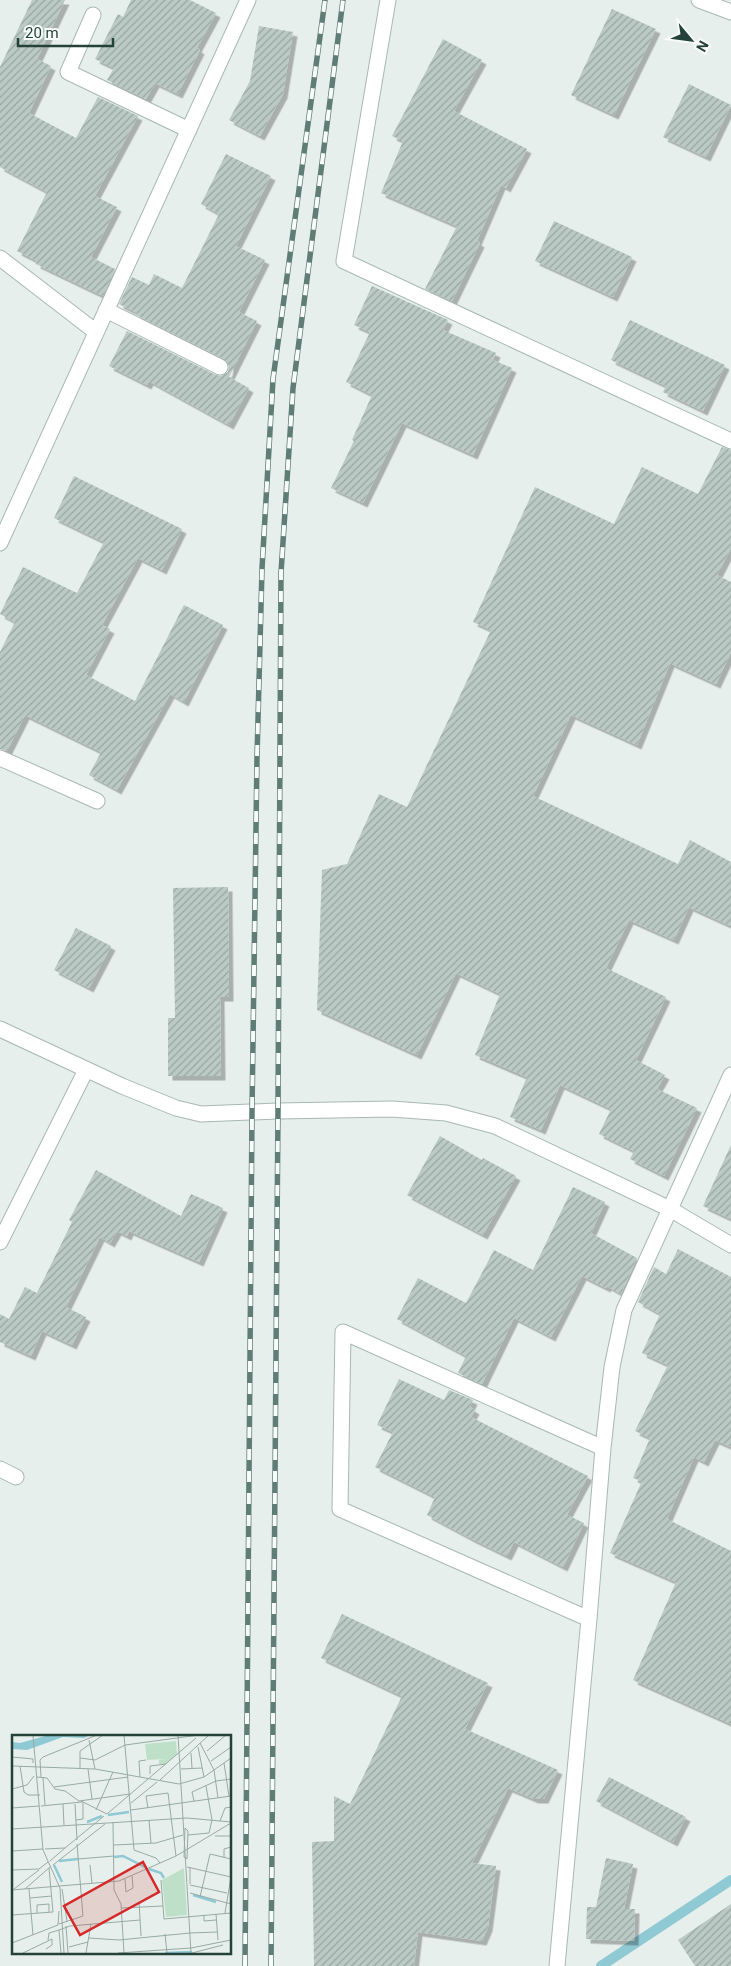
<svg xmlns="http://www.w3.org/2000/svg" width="731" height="1966" font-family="Roboto,sans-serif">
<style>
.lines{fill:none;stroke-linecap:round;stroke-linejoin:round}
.stream{stroke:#8ec9d4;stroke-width:10}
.building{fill:url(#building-hatch);filter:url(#shadow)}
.minor-casing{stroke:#a8b8b2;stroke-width:17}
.minor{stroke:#fff;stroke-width:15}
.rail-casing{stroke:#5f7d75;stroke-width:5.5}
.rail{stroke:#f7fbf9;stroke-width:4;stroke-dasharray:11;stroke-linecap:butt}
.inset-river{fill:none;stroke:#8ec9d4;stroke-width:2.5}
.inset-road{fill:none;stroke:#98aaa4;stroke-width:1}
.view{fill:#d62828;fill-opacity:0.15;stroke:#d62828;stroke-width:2.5}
.inset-edge{fill:none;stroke:#24423a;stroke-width:2.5}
</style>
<defs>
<pattern id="building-hatch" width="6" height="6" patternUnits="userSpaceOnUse" patternTransform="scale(1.25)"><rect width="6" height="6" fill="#bbcac4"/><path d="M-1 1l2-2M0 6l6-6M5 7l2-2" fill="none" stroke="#98a6a0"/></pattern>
<filter id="shadow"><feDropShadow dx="4.5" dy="4.5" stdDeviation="0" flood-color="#0004"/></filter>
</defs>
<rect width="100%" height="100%" fill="#e6efeb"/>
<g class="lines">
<path class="stream" d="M601,1966L731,1880"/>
</g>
<path class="building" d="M32,0H65L37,59L51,66L29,113L76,138L98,97L138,116L95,196L117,207L91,257L115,269L103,296L36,264L37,261L17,251L47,192L0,167V67Z
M131,0H190L216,13L197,48L200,50L178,94L155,83L146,99L107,80L114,68L95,59L118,14L123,17Z
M612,9L656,29L614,115L571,95Z
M259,26L293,32L283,94L260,136L229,120L250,81Z
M443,39L482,60L454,111L527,149L506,188L501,185L477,241L480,243L452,301L425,289L457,226L381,193L403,141L392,136Z
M689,84L731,105L706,157L663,137Z
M226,154L271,176L236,246L265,260L239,312L257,321L229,377L249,388L229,425L149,381L147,385L109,366L127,331L216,375L221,376L228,372L229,366L224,359L136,315L137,313L119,304L132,277L149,285L154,274L182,288L219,214L201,204Z
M554,221L632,257L613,297L535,261Z
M372,286L448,320L443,330L496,353L493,360L512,368L473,455L402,423L363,503L331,488L354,441L352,440L372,395L346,382L370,332L354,325Z
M630,320L725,365L703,411L663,392L666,386L611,360Z
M722,447L731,450V548L717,575L731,582V652L716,684L670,663L637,745L571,715L533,796L678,864L690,840L731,862V926L689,907L674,940L629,920L606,968L666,997L636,1060L665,1075L657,1089L697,1108L664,1176L630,1159L634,1151L599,1134L611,1109L560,1085L541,1130L510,1117L527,1077L475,1055L500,994L456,973L417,1055L317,1010L322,870L347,864L379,794L407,807L491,630L473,622L535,487L614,524L642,467L698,494Z
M74,476L182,529L162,570L138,558L102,625L110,629L86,675L135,701L184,605L223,625L184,702L170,694L117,790L89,775L101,752L25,715L7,751L0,749V652L15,622L0,614L23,567L77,593L104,542L54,518Z
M228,887L229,997H220L221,1076H168V1018H175L173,888Z
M76,928L111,946L89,988L54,970Z
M440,1136L482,1160L483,1158L516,1176L483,1235L407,1195Z
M731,1145V1219L703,1206Z
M96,1170L181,1216L191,1194L223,1208L199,1262L129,1231L127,1236L117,1231L110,1243L100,1237L66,1307L86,1317L72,1345L42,1331L31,1356L0,1342V1314L9,1319L25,1287L37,1293L72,1222L69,1220Z
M573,1187L605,1202L591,1233L637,1258L621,1294L607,1286L606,1288L582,1276L551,1337L514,1318L482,1384L458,1373L466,1356L397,1319L418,1278L466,1303L494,1250L533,1270Z
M678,1249L731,1277V1447L715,1440L704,1462L694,1457L667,1519L731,1551V1724L633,1680L676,1582L610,1553L642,1481L633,1478L650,1438L635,1431L668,1365L642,1353L660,1314L638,1302L654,1267L666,1274Z
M399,1379L444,1400L449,1390L473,1400L470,1407L475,1410L471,1417L588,1476L567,1515L584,1523L563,1567L514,1542L507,1556L472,1539L427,1515L435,1497L375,1467L393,1432L377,1425Z
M342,1614L488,1683L465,1729L558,1770L544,1799H534L508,1788L472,1863L496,1866L488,1927L482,1941L418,1932L414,1966H314L312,1842L334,1841V1796L350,1804L402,1696L321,1658Z
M609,1777L686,1817L673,1842L596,1801Z
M606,1858L633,1864L624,1909H635L634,1941L586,1939L587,1907H596Z
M731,1904V1966H695L678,1940Z"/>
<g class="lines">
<g class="minor-casing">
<path id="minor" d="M388,0L344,261L731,441
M699,0L731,12
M93,15L68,72L189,130
M0,258L96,332
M106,310L220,367
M0,543L248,0
M0,758L97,801
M0,1029L122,1086L176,1108L201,1114L278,1111L392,1109L446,1113L495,1126L670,1209L731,1245
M0,1242L86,1070
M0,1469L16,1477
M589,1619L340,1509L343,1332L603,1448
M557,1966L589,1619L603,1448L612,1367L624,1310L731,1075"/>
</g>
<use href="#minor" class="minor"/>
<g class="rail-casing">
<path id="rail" d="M245,1966L252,1112L257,757L262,569L273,379L325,0
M271,1966L278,1111L281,573L293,388L343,0"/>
</g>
<use href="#rail" class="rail"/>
</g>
<g transform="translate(12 1735)">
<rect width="219" height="219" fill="#e6efeb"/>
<path d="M164,6L165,19L153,29H147V25L154,24L135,25L133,9Z" fill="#bfe0c8"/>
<path d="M172,133L175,180L154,182L150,145Z" fill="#bfe0c8"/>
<path d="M37,0H78L72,3L51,2L15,15L0,14V7L8,8Z" fill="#8ec9d4"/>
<path class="inset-river" d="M96,80L117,77M75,87L90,81M102,122L111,121L133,132M47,126L66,124M42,130L50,147M137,134L149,138L152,143M181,160L204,167M153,218L180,217"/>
<path class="inset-road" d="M21,0L31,115L48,153L52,218M112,0L122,115L144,123L148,128M166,0L179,218M77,5L83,34M188,8L202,35L206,63M186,12L192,42M195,16L214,0M179,18L180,33M0,22L21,24V28M68,23L83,25L113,10L187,0M199,26L219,12M212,28L217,61M0,31L83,34L167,49L192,42L219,23M8,31L12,57L16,60H28M68,33V16L91,0M76,34L80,64M169,34L190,33M138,39V31L154,29M25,42L35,43L43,54L53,56L67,66L118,59M29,42L28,25L31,22L85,0M128,42L127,26L134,25M31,43L33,70M148,45L197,0M42,52L116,42M0,54L15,50L22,41M69,66L95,79L184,3M182,66L180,57L204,46L219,44M119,68L145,47M51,69L52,90M63,69L65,105M29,71L70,67M0,73L27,71M136,73L134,61L156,58L164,121M84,75L101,37M119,75L219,61M64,85L71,84V67M137,85L139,108M208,86L213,73L219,72M101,87L102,155L109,169L112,218M173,93L176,96L175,124L172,122ZM0,94L175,83L219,87M176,100L197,98L200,85L194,51M203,101H219M102,110L144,108L171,100M33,114L53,113L92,81M0,116L31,114M212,122V114L219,112M66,124L102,121M38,126L53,113M41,130L93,89M78,130L80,148M175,132L219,142M0,135L27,134L36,127M113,144L114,157L121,153L120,141M149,145L152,184L219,178M178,149V132M178,150L215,158M2,154L27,135M13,154L38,132M17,154L21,200M50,154L55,186M0,155L107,146L164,121L219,88M178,158L219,169M188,162L198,119L219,124M18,163L40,161M127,167L129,201M109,173L151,171M25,178V170L37,169V177M213,178L219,142M204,179L206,205M0,180L41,177L37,133M192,180V186L204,185M47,189L71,181L65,109M54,191L56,218M178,198L205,197M153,199L155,218M77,203L107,205L178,198M36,205L37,198L47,195M0,208L46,190L47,176M57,212L76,207M11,218L40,204V210L34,214M49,218L47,195L58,191L128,185M74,218L79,189M106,218L179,213L219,205M180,218L211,210"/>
<path class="view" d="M131,127L147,157L68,200L52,171Z"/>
<rect width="219" height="219" class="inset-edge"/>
</g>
<g transform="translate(691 40) rotate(119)" stroke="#f7fbf9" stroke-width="4" paint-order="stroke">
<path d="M0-4L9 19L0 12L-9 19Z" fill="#24423a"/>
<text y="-8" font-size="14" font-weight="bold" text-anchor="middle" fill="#24423a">N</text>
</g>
<path d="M18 38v8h95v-8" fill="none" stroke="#24423a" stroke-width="2.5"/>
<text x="25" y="38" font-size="15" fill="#24423a" stroke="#f7fbf9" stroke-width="4" paint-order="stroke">20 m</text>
</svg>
